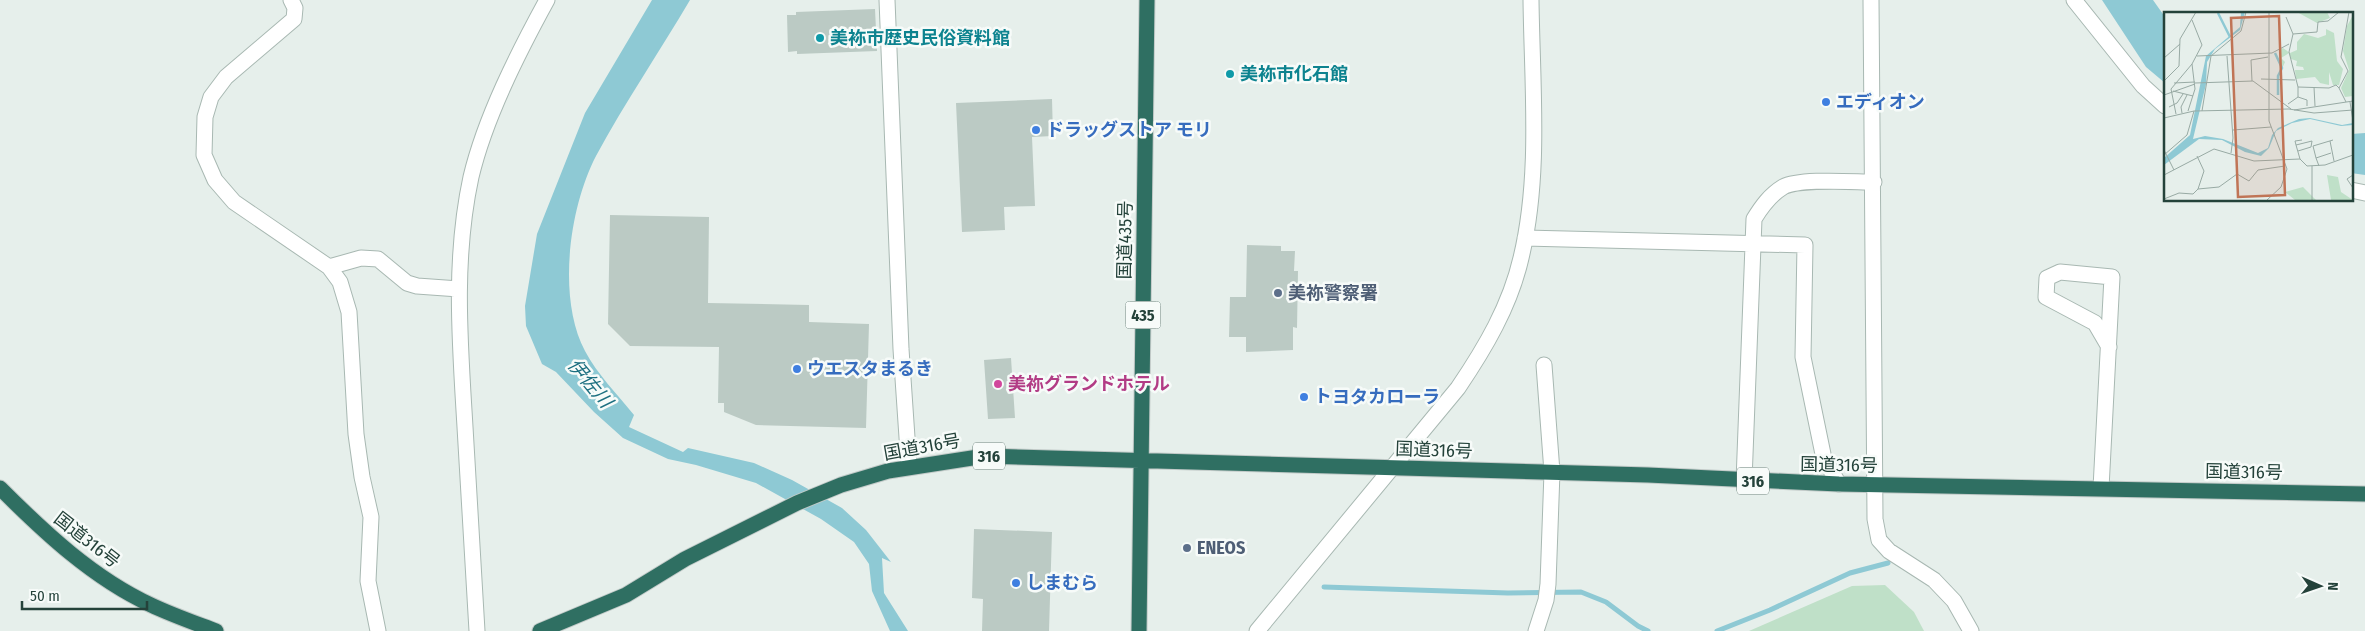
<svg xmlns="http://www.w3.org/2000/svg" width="2365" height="631" font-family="'Fira Sans Condensed','Noto Sans JP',sans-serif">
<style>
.green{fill:#bfe0c8}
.water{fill:#8ec9d4}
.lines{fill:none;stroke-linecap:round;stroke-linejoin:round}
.stream{stroke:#8ec9d4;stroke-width:5}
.building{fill:#bbcac4}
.minor-casing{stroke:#a8b8b2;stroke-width:17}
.highway-casing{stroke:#c2cac8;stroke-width:17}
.minor{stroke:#fff;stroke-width:15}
.highway{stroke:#2f6f62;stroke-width:15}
.culture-dot{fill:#0f9aa8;stroke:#f7fbf9;stroke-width:2}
.shop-dot{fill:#3f7fe0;stroke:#f7fbf9;stroke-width:2}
.service-dot{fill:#5c6f8a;stroke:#f7fbf9;stroke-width:2}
.hotel-dot{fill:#d1479c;stroke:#f7fbf9;stroke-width:2}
.labels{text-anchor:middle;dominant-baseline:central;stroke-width:5;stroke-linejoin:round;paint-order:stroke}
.shield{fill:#f7fbf9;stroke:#637a73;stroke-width:1}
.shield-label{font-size:16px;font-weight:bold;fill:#24423a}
.culture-label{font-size:18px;font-weight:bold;fill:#0d838f;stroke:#f7fbf9;text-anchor:start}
.shop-label{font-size:18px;font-weight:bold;fill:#366cbe;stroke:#f7fbf9;text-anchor:start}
.street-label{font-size:18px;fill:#24423a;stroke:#f7fbf9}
.service-label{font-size:18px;font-weight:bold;fill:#4e5e75;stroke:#f7fbf9;text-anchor:start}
.hotel-label{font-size:18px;font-weight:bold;fill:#b23c85;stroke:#f7fbf9;text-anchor:start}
.water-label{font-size:19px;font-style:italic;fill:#1c6f80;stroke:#f7fbf9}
.inset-river{fill:none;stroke:#8ec9d4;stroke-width:2.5}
.inset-road{fill:none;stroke:#98aaa4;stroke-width:1}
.view{fill:#c07456;fill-opacity:0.15;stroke:#c07456;stroke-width:2.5}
.inset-edge{fill:none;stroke:#24423a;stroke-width:2.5}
</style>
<rect width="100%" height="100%" fill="#e6efeb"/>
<path class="green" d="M1885,585L1914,612L1924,631H1749L1852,586Z"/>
<path class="water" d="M652,0H690C660,51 624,104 596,156C569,208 557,298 585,351C597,374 618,395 634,415L629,427L683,452L688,448L754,463L792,480L842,508L866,530L891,562L882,558L884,593L908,631H890L872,591L869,564L854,542L821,519L756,483L696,465L668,459L623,438L594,412L556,372L542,364L526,326L525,306L537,234L585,113Z
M2102,0H2153L2165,17V83L2146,67Z
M2365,133V175L2351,173V134Z"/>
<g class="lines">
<path class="stream" d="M1324,587L1508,593L1581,592L1606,602L1638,626L1648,631
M1717,631L1770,610L1850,573L1888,563"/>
</g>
<path class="building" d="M875,9L877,51L797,54V51L788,52L787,15H796V12Z
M1052,99L1053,136L1032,137L1035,206L1004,207L1005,230L962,232L956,103Z
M610,215L709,217L708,303L809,305V322L869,324L866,428L756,425L724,412V403H718L719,347L630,346L608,324Z
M1247,245L1281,246V251H1295L1294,271H1298L1297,328L1293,327V350L1246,352V337H1229L1230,297H1246Z
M1011,358L1015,418L988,419L984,360Z
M974,529L1052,532L1049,631H982L983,599L972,598Z"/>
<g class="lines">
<g class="minor-casing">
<path id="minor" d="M291,0L295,8L294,19L226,77L211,97L205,117L204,155L215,180L234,202L329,267L340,282L349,312L356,434L362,477L371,517L368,581L378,631
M887,0L901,349L909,467
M1871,0L1875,519L1879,540L1889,551L1934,580L1954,601L1971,631
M2074,0L2143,86L2165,106
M2351,190L2365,193
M1525,238L1805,245L1803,357L1824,459L1839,484
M329,267L361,258L378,259L407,283L417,286L459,289
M1744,481L1754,219C1762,206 1770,195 1783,187C1800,178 1853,182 1874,182
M2101,488L2112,277L2060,272L2047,278L2046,297L2095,323L2109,347
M477,631C473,563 469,495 465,427C460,343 453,260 471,177C485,118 518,53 547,0
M1257,631L1458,388C1485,348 1510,306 1521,258C1541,175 1532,85 1531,0
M1536,631L1546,600L1548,584L1552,472L1544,365"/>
</g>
<g class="highway-casing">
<path id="highway" d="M0,488C45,533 93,578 151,605C172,615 195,623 216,631
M540,631L626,595L685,559L797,503L841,485L888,471L985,456L1648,475L1839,484L2365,494
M1139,631L1147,0"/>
</g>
<use href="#minor" class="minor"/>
<use href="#highway" class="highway"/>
</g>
<g class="culture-dot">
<circle cx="820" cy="38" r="5"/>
<circle cx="1230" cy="74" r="5"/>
</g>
<g class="shop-dot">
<circle cx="1826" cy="102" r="5"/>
<circle cx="1036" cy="130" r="5"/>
<circle cx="797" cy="369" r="5"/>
<circle cx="1304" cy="397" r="5"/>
<circle cx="1016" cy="583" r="5"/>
</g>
<g class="service-dot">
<circle cx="1278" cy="293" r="5"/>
<circle cx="1187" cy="548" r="5"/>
</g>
<circle class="hotel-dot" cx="998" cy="384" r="5"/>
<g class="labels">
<g class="shield">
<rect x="1125.5" y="301.5" width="35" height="27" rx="4"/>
<rect x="973" y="442.5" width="32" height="27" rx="4"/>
<rect x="1737" y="467.5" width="32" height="27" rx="4"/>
</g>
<g class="shield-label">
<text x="1143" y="315">435</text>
<text x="989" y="456">316</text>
<text x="1753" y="481">316</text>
</g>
<g class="culture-label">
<text x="830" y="38">美袮市歴史民俗資料館</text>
<text x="1240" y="74">美袮市化石館</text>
</g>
<g class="shop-label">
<text x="1836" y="102">エディオン</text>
<text x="1046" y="130">ドラッグストア モリ</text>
<text x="807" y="369">ウエスタまるき</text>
<text x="1314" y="397">トヨタカローラ</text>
<text x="1026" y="583">しまむら</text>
</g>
<g class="street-label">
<text transform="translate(1125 240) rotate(-89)">国道435号</text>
<text transform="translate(922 447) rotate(-10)">国道316号</text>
<text transform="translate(1434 450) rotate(2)">国道316号</text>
<text transform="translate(1839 465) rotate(1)">国道316号</text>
<text transform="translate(2244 472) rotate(1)">国道316号</text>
<text transform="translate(87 540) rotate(38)">国道316号</text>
</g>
<g class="service-label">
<text x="1288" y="293">美祢警察署</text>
<text x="1197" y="548">ENEOS</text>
</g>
<g class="hotel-label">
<text x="1008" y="384">美祢グランドホテル</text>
</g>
<g class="water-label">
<text transform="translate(590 383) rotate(50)">伊佐川</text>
</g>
</g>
<g transform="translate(2164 12)">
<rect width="189" height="189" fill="#e6efeb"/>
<path d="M133,0H163L166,6L153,11ZM189,3V84L181,85L177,76L185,58L179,39L183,14ZM162,17L170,21L173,49L179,57L175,73H169L165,60V73L156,71L151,65L132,67L131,58H140L139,55L132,54L133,49L127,47L125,41L117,46L121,50L117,59L115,38L119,36L126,41L133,38V30L140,22L154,26L162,23ZM163,163L174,165L177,180L189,188H167ZM139,175L152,188H131L121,180Z" fill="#bfe0c8"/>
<path d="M77,0H81L76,18L51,37L43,50L42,72L29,127L41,124L59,127L94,141L104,136L108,123L114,116L135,107L146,106L178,113L189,111V113L177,114L146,107L128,111L112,119L105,136L97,144L81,140L58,128L35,127L0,153V146L26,123L42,44L76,15Z" fill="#8ec9d4"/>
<path class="inset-river" d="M54,1L66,25M111,41L118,56L114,64V83"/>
<path class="inset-road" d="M122,5L129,22L125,40L134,75V85L124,92M129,22L153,20L154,10L164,9L175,0M33,44L108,41L125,32M63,44L69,126L67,141M0,46L16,32M97,67L131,68M0,69L15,54L16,27L32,0M88,69L87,48L104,45M10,71L31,70M31,71L89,69L127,97M134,75L165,76L172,73L175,76M150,75L151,94M175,76L184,59L177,45L185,0M175,76L182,90M9,79L29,84M0,83L31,72M134,85L143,88V94M186,90L189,109M5,95L13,91L19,82M130,98L189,89M24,99L31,77L28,52M38,99L47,44L77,19L82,0M18,101L17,95L23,83M12,102L7,77L28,52L38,33L28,8M0,106L30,99L125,97L150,101L189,98M69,118L107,115M138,128L131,129L132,133L136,147L143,154L161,153L189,143M166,129L170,149M132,133L148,129L147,135L134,139M0,138L10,158M0,143L23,123L30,99M152,146L149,134L169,128M148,154V188M155,154L152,146L167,141M0,163L50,137L90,149L136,147M189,163L183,167L189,176M34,177L55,175L73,162L85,169L94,158L121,154M0,187L15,181L29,182L34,177L40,159L33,144M103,188L117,175L123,157L105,109V0"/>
<path class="view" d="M115,4L121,183L74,185L67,6Z"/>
<rect width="189" height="189" class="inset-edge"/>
</g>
<g transform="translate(2320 586) rotate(92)" stroke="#f7fbf9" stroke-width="4" paint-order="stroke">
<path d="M0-4L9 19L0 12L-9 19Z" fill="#24423a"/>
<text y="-8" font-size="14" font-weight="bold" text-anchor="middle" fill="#24423a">N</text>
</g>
<path d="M22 601v8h125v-8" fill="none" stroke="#24423a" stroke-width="2.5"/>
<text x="30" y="601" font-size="15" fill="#24423a" stroke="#f7fbf9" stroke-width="4" paint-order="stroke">50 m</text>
</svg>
